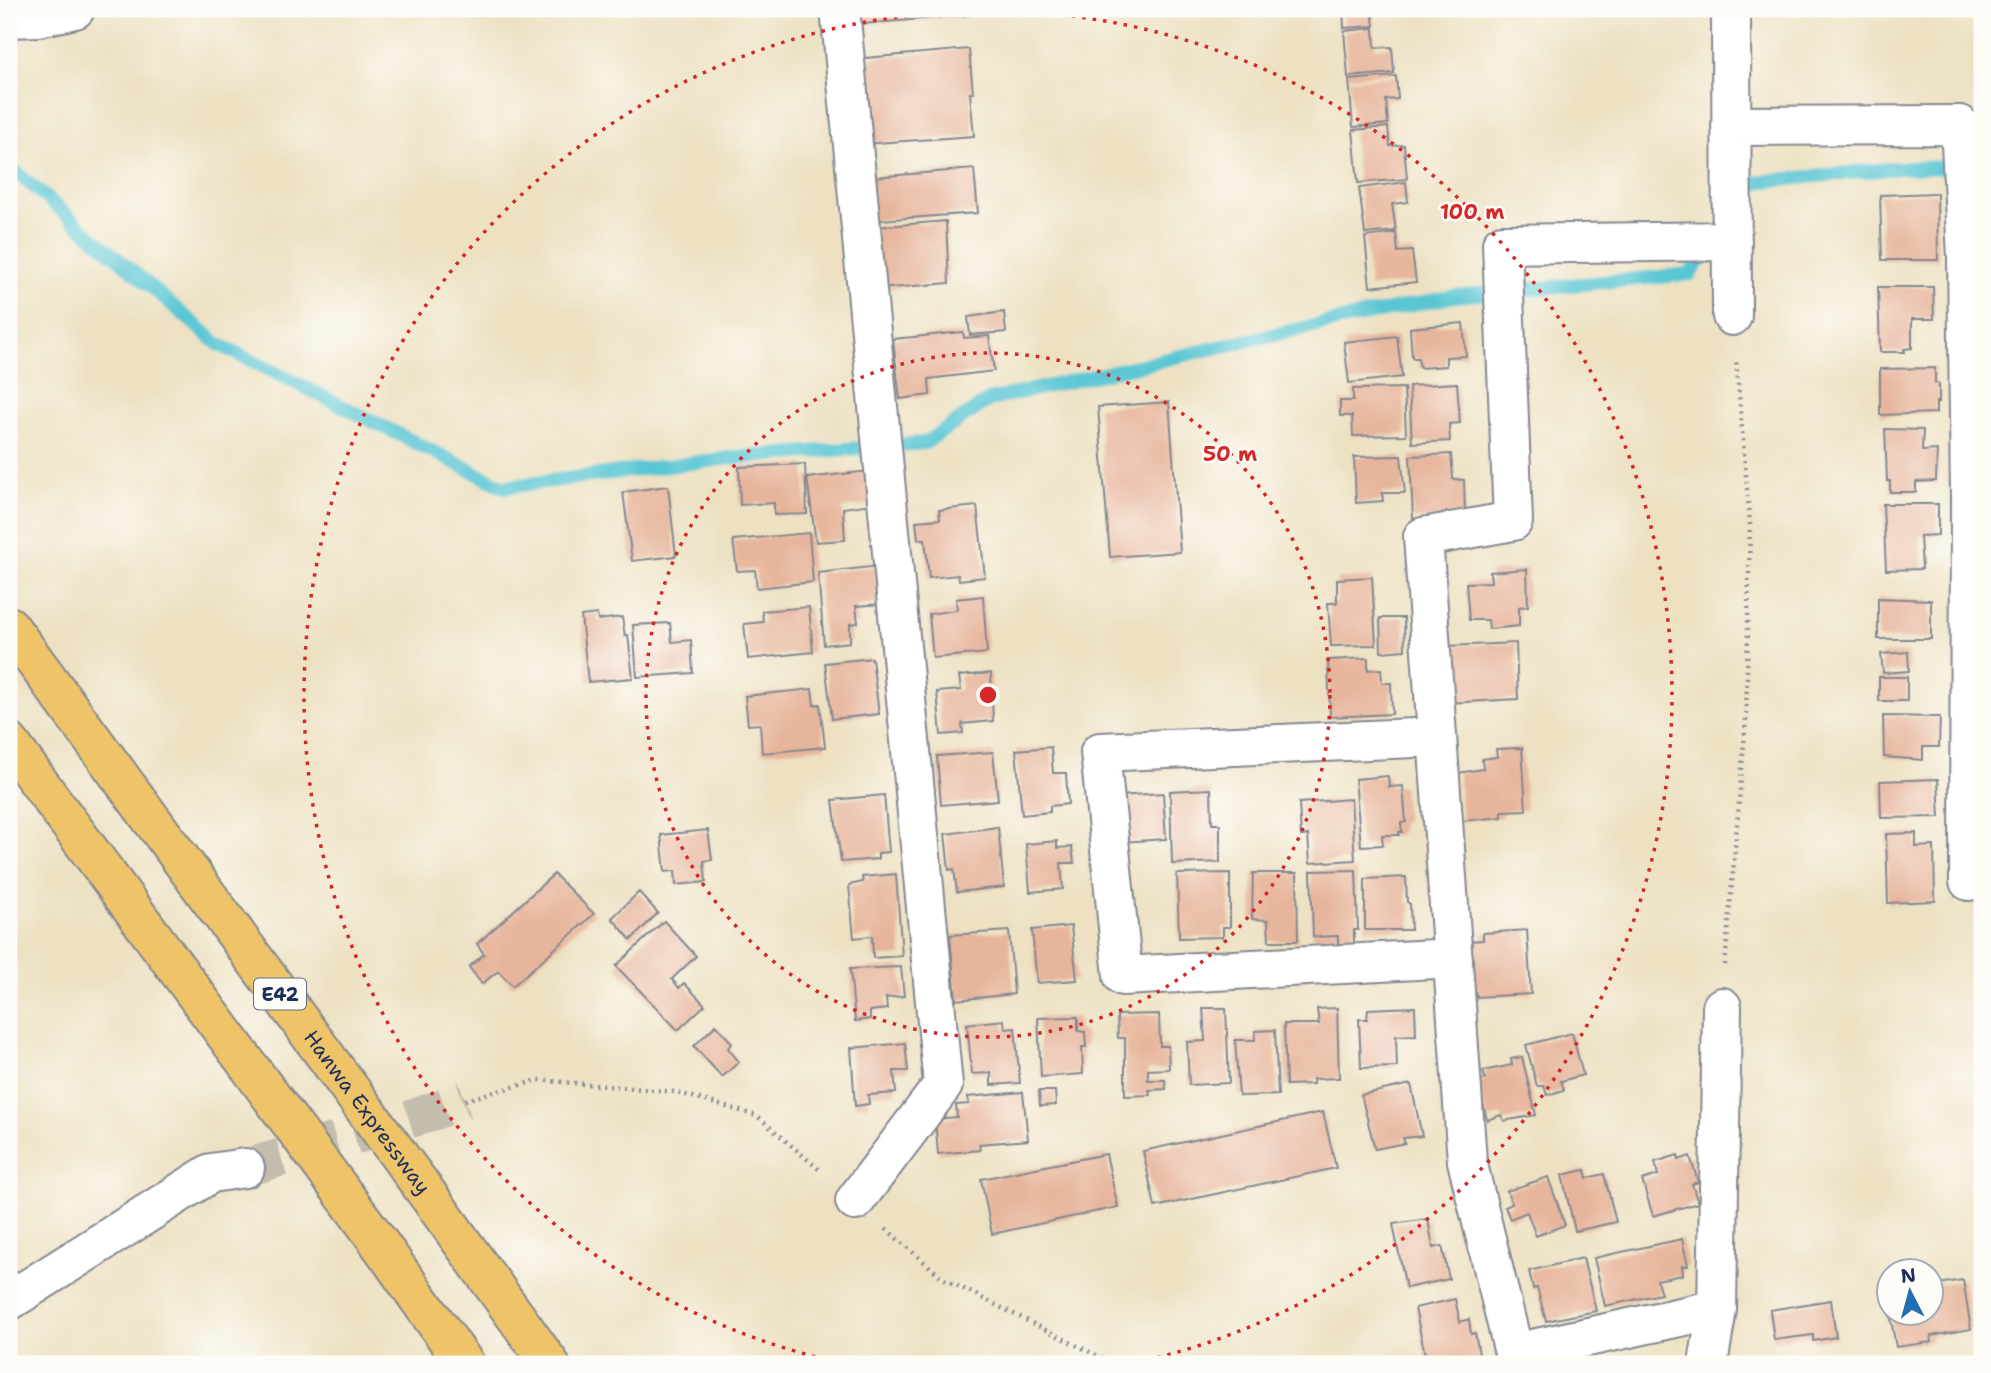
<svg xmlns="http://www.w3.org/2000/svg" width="1991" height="1373" font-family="'Shantell Sans',sans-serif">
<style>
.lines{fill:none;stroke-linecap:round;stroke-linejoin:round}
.stream{stroke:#5ac6d4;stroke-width:14}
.building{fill:#e7b59b}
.minor-tunnel{stroke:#c3bdae;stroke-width:38;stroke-dasharray:38 19;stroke-linecap:butt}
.minor-casing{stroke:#848890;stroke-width:42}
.highway-casing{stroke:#848890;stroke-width:42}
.path{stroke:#848890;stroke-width:4.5;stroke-dasharray:2 5;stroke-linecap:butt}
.minor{stroke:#fff;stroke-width:38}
.highway{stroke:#efc469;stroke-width:38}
.ring{fill:none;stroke:#d62828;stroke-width:3.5;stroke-dasharray:3.5 7}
.labels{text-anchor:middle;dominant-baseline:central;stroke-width:5;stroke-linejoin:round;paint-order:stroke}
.shield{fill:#fdfcf7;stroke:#5f6c8c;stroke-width:2}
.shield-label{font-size:19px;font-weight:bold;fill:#1b2f5e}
.street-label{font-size:21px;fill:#1b2f5e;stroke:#fdfcf7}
.centre{fill:#d62828;stroke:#fdfcf7;stroke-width:3.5}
.ring-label{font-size:21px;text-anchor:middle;font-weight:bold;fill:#d62828;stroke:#fdfcf7;stroke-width:5;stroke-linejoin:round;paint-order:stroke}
</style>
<rect width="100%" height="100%" fill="#fdfcf7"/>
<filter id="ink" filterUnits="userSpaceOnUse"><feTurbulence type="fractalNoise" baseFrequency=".0143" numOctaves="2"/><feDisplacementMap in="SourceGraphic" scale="14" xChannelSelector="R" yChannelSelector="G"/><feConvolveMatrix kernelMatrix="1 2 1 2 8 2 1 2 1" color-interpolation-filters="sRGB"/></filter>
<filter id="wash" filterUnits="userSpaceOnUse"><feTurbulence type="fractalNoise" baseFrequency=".00686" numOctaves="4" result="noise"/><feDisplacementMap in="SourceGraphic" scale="28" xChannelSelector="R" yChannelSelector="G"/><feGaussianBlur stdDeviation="1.57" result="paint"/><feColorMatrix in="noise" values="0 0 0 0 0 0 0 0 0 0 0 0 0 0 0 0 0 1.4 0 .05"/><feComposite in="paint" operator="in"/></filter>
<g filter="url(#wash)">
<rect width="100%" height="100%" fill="#ede1c2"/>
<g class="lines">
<path class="stream" d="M9,166L218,344L504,487L730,458L925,443L989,400L1267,336L1455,296L1690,274L1710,246
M1740,204L1756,182L1899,168L1982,167"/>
</g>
<g id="blocks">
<path class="building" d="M849,9H970V15L850,25Z
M1343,9H1372L1374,26L1344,28Z
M1374,28L1375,48L1392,47L1394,73L1348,77L1344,31Z
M969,49L973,93H970L974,136L863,144L854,59Z
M1396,76L1398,99L1386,100L1388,124L1353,127L1349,80Z
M1388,127L1390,146L1404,145L1407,179L1358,183L1353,130Z
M974,169L978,213L865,221L861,178Z
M1406,182L1408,202L1392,204L1396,231L1365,234L1359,188Z
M1937,193L1938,260H1882L1880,195Z
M946,221L949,283L879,289L874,227Z
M1396,233L1398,252L1412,251L1416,282L1370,287L1365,237Z
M1878,287H1933L1934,319H1912V348L1904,349L1905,352H1880Z
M1004,312L1006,332L970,335L968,317Z
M1463,323L1466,356L1446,357V366L1420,368L1418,358H1412L1410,328Z
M963,332L964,338L989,336L994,371L929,379L930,395L900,399L893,339Z
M1397,336L1402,377L1349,383L1344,342Z
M1935,368V383L1939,384V402H1936V413L1880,415V369Z
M1457,383L1460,423L1449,424L1450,441L1412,443L1409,386Z
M1404,388L1406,435L1353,436L1352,416H1340V401H1353V389Z
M1169,402L1180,552L1110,557L1098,407Z
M1885,429L1923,430L1922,451L1937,450L1936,481L1916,482V492H1890V481H1887Z
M1451,454L1453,479L1464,480L1465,514L1442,519H1413L1410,456Z
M1401,456L1405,493H1382L1383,501L1356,503L1354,457Z
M805,464L807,514L774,515V503L740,505L739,467Z
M869,471L872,504L843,508L845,540L816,542L807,478Z
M668,486L676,556L632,561L623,492Z
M1883,504H1938V535L1920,536L1922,569L1886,570Z
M977,506L985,577L959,580L958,575L929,578L925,539H918L916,521L940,519L939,510Z
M809,533L813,582L757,588L755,570L737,571L733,540Z
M879,566L882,604L856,606L858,623L850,624V642L824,645L818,573Z
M1527,569L1528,606L1519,607V626L1489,629L1488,620H1469L1466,583L1491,582L1490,572Z
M1372,577L1376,645L1331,646L1328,603H1337V579Z
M983,596L987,653L933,658L929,614L957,610L956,599Z
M1878,598L1931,600V639H1878Z
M809,607L813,652L748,659L744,624L763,622L762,611Z
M597,614L598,620L622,617L625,636L628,635L633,678L588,682L581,616Z
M1380,618H1404L1405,650L1381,652Z
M670,623L672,642L691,640L693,673L637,677L633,625Z
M1516,643L1518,699L1449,703L1446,646Z
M1908,652L1909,671L1883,673L1881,654Z
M872,658L879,714L832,719L825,663Z
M1368,658V670L1381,669L1382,683H1391L1392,714L1330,717L1328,660Z
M991,673L993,721L962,724L963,733L941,735L937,692L961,690L959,676Z
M1879,677H1907V701H1879Z
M812,689L814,705L820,704L825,747L762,753L760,724L748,725L745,696Z
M1883,716L1940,717L1939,747H1923V760L1884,757Z
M1051,747L1053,773H1066L1068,804L1050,806V812L1022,815L1016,750Z
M1522,748L1526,810L1502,811V817L1462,821L1458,773L1483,769L1482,759L1497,757L1496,749Z
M993,752L998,800L941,805L937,756Z
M1388,776L1389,787L1403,786L1406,822L1401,823L1402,832H1399V835H1382L1383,845L1361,846L1355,779Z
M1938,779L1940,817L1881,818L1880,781Z
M1211,789L1212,824H1220V862L1172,864L1170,791Z
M1163,793L1166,839L1121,842L1118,796Z
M884,795L889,852L878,853V859L841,862L833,800Z
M1351,799L1355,860L1310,863L1308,835L1301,836L1299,803Z
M998,827L1004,887L957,892L954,869L949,870L945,834Z
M708,830L712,860L704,861L706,882L676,885L675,871L665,872L661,835Z
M1916,833V847L1934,846L1935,901L1888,903L1886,834Z
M1057,841V848L1072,847L1074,863H1061L1063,889L1030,892L1026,844Z
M1356,870L1358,930H1354V944L1338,945V936L1313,937L1311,871Z
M1230,873V927H1223V937L1179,938L1177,874Z
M1253,873H1297L1298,941H1269L1268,920L1252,919Z
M554,874L594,914L513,986L498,971L482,984L469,967L484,954L477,944Z
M896,874L902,956L873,958L872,936L854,938L849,885L863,882L862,877Z
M1406,877L1407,902L1410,904L1411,930H1365V879Z
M639,892L658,913L631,940L612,918Z
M664,921L696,956L672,979L679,988L684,983L705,1005L678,1030L616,966Z
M1071,926L1077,980L1037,983L1032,930Z
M1527,930L1531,994L1476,997V993H1470L1467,941L1483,940V933Z
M1009,931L1014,994L956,1000L950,935Z
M901,967L904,996L886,998L887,1009L870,1011V1019L855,1021L850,969Z
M1415,1007L1416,1035L1396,1036L1397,1067L1361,1068L1359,1019H1367L1368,1009Z
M1203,1008H1226L1229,1083L1189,1085L1187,1042L1205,1041Z
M1337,1008L1339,1078L1313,1079V1084L1286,1085L1284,1024H1319L1317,1009Z
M1159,1014L1160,1046H1168L1169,1069L1148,1070V1080H1165L1166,1089L1149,1090L1150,1095L1125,1096V1038H1118L1117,1015Z
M1078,1017V1031L1085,1032L1086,1047H1082L1083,1074L1041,1077L1038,1018Z
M1004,1020L1005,1029L1015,1028L1020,1083L991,1085V1073L972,1074L967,1024Z
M716,1025L732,1043L728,1048L739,1062L722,1077L694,1046Z
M1275,1030L1278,1095L1239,1096L1235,1040H1255V1031Z
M1572,1033L1583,1075L1561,1081L1564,1090L1547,1095L1544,1086H1537L1526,1045Z
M905,1043L908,1071H894L896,1093L868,1095L869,1104L855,1106L851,1048Z
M1522,1057L1536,1115L1504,1121L1501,1115L1487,1120L1478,1083L1485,1079L1483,1071L1512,1065L1511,1059Z
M1411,1084L1422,1136L1403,1138L1405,1143L1375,1149L1361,1095Z
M1039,1091H1055L1056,1105L1040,1106Z
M1023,1092L1028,1140L979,1144L980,1150L938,1154L935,1119L957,1117L956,1105L969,1104L968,1097Z
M1323,1112L1336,1168L1155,1207L1143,1151Z
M1106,1154L1118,1207L992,1234L981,1179Z
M1678,1155L1679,1160L1690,1156L1698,1182L1692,1184L1698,1203L1653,1216L1642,1180L1658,1175L1655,1162Z
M1585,1170L1587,1178L1604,1174L1616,1222L1575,1231L1562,1175Z
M1548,1177L1565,1225L1536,1236L1527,1212L1510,1219L1505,1207L1512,1204L1507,1191Z
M1428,1219L1433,1248L1442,1246L1449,1279L1406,1288L1393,1224Z
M1682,1239L1688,1266H1682L1683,1275L1657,1280L1661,1294L1605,1306L1594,1258Z
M1583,1258L1596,1311L1546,1321L1537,1288L1533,1289L1529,1271Z
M1982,1273V1307H1981L1976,1274Z
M1963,1280L1971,1329L1931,1336L1932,1342L1896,1347L1890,1314H1932V1285Z
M1455,1299L1460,1322L1469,1319L1471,1334L1475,1333L1480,1359L1456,1364H1427L1415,1308Z
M1831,1300L1836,1337L1813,1341V1335L1774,1340L1770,1310Z"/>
</g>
</g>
<g filter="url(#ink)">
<use href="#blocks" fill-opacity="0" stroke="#848890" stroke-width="2"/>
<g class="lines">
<path class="minor-tunnel" d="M245,1168L417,1117L465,1100"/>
<g class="minor-casing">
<path id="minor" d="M840,9L943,1085L855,1201
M1731,9L1732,316
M9,18L39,17L75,9
M1731,126L1960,125L1967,257L1970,499L1969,881
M1437,737L1100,752L1123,976L1453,958
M9,1301L211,1173L245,1168
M1717,1309L1514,1353L1467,1161L1423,537L1513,521L1502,244L1732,241
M1708,1364L1717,1309L1722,1007"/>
</g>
<g class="highway-casing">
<g id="highway">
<path id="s1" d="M9,626L428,1195L550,1364"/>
<path d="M9,742L370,1230L465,1364"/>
</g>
</g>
<path class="path" d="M1725,965L1746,720L1750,523L1736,359
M465,1100L539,1080L676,1092L757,1116L822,1172
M886,1229L944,1279L1114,1364"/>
<use href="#minor" class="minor"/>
<use href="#highway" class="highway"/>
</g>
</g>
<g class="ring">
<circle cx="988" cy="695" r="342"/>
<path d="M846 1364A684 684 0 1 1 1130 1364"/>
</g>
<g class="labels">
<rect class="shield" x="254" y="978.5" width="52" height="31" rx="5"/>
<g class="shield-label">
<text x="280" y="994">E42</text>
</g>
<g class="street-label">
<text stroke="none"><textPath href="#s1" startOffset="604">Hanwa Expressway</textPath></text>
</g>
</g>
<circle cx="988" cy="695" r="10" class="centre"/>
<g class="ring-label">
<text x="1472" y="219">100 m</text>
<text x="1230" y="461">50 m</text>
</g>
<rect width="1991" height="1373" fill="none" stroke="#fdfcf7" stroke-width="35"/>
<g transform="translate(1910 1292) rotate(354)"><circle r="33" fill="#fdfcf7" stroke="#a3aaba" stroke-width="2"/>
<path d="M0-5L12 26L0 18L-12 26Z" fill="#1f6fb2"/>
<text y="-10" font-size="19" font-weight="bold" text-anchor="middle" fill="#1b2f5e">N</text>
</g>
</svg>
